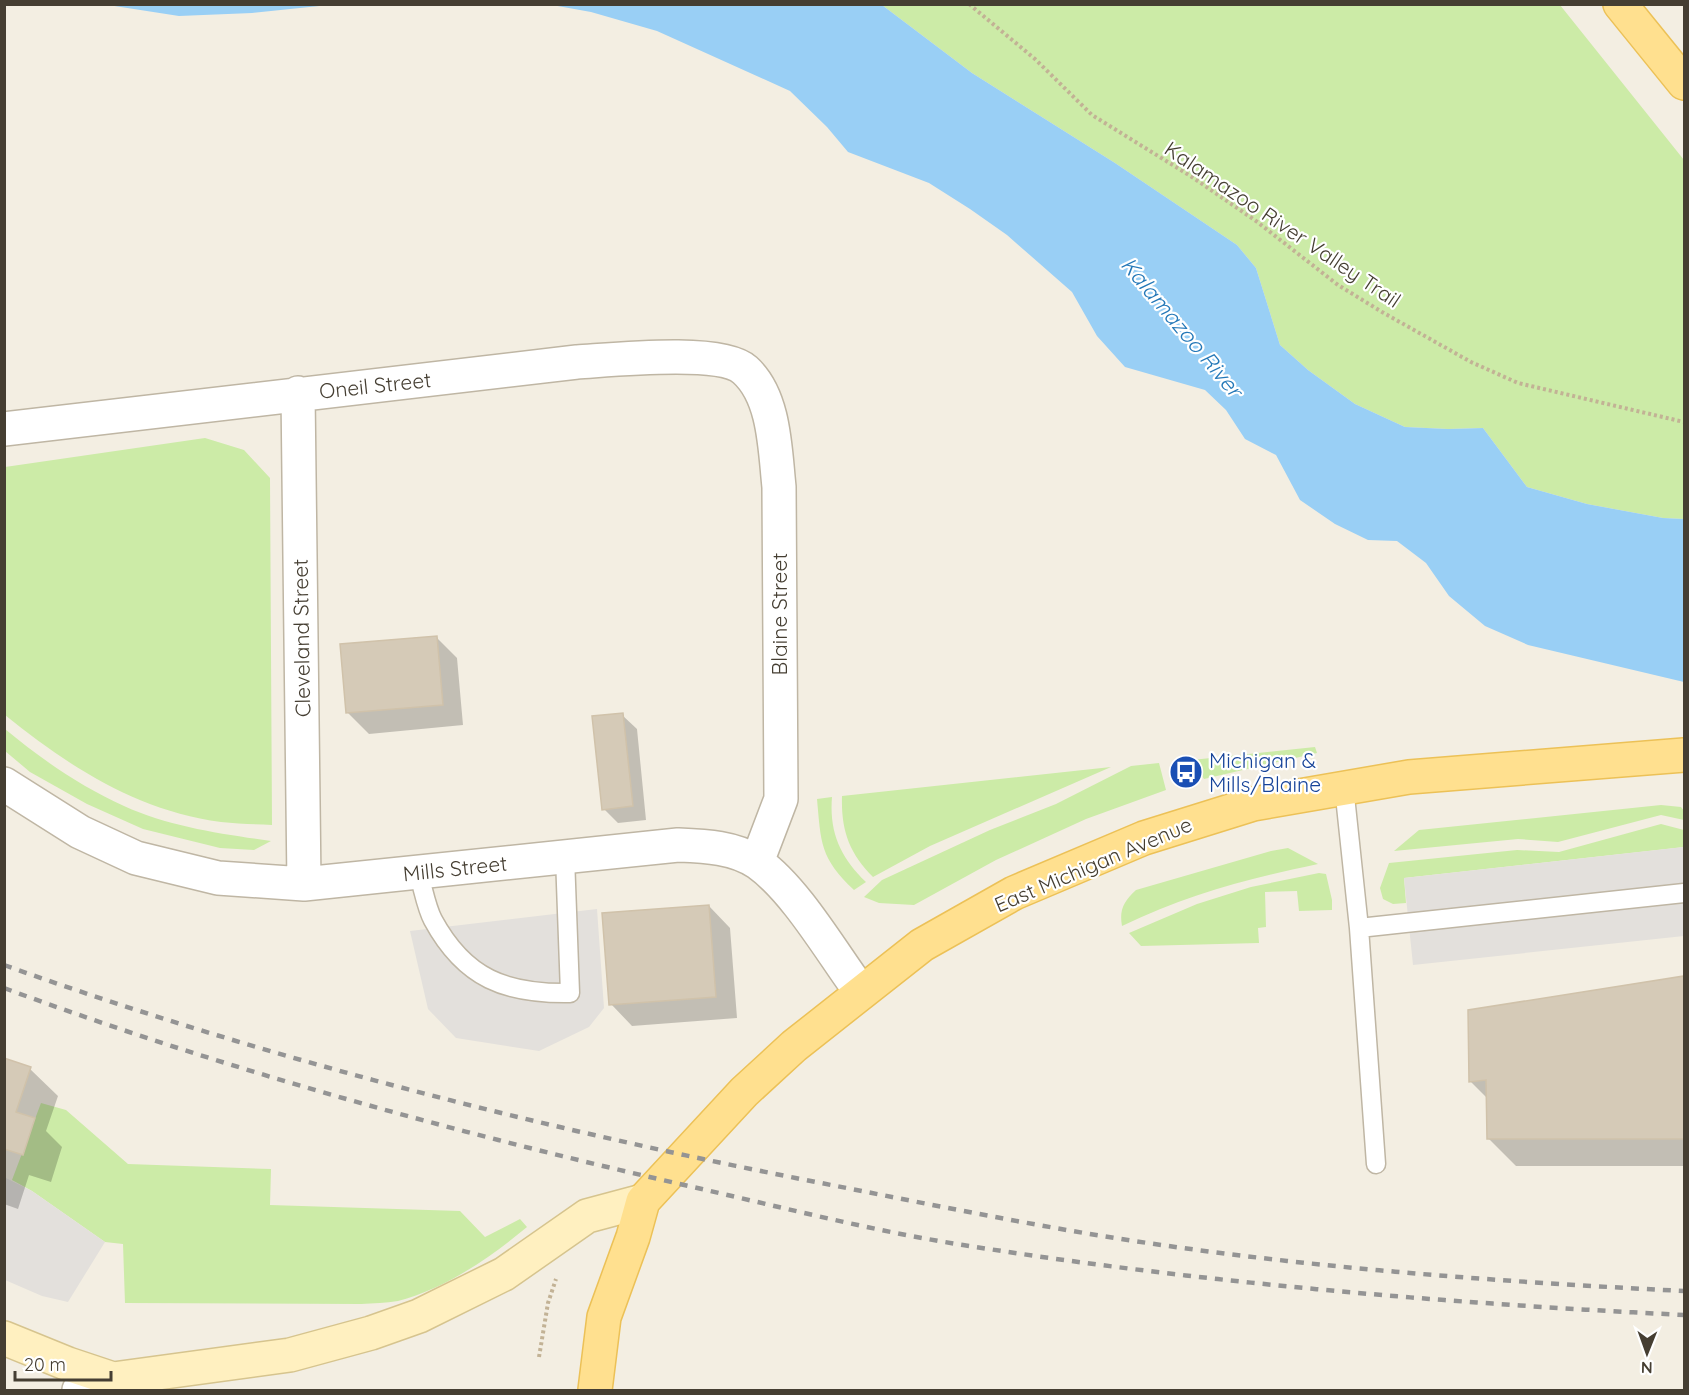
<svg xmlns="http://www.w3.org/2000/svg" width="1689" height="1395" font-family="Quicksand,sans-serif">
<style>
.green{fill:#cceba7}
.parking{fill:#e3e0dc}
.water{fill:#99cff5}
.shadow{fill:#0003}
.building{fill:#d5cab7;stroke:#d0c2aa;stroke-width:1.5}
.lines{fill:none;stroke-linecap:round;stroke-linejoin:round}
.lane-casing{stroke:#bfb6a4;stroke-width:21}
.street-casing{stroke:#bfb6a4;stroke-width:36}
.secondary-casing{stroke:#d6c48e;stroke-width:36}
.primary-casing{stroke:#ecc157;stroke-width:36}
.path{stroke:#c2b295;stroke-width:4;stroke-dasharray:3 3;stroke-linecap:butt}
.lane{stroke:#fff;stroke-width:18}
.street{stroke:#fff;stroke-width:33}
.secondary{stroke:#fff0c0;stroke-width:33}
.primary{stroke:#ffe08f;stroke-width:33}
.rail{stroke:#949494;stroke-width:4.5;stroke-dasharray:8 8;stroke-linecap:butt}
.labels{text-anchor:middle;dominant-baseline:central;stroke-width:4.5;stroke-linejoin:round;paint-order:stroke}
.street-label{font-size:21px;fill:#453e32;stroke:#fff}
.transit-label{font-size:21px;fill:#164399;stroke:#fff;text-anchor:start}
.water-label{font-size:22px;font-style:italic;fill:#2478b8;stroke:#fff}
</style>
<rect width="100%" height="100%" fill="#f3eee2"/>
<path class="green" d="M882,5H1560L1684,160V519L1663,518L1587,504L1527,487L1483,428L1448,429L1405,427L1355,404L1308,370L1280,345L1256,268L1237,245L1115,163L972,73Z
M205,438L244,450L270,478L272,825C256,824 238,824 221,822C138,811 69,767 5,715V467Z
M5,729C41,759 80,786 124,806C170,827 222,834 271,841L254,850L220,848L143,829L87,804L30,772L5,751Z
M1315,747L1317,753L1204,779L1192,760Z
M1159,763L1166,790L1086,819L996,860L914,905L879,903L864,897L882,880L990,830L1056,804L1131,766Z
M1111,767L930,846L873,877C849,853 841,830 842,796Z
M832,797C829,833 841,858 866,882L854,890C820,858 821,843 817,799Z
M1661,805L1681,807L1684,811V820L1661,815L1558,842L1518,839L1394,851L1419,830Z
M1661,824L1684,830V847L1404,878L1406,903L1393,904L1383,899L1380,888L1389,863L1517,850L1559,852Z
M1288,848L1318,864C1247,879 1188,894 1122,926C1119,910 1124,901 1136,890L1271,851Z
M1319,873L1326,874L1332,900V910L1299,911L1297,891L1265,892L1266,927L1258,928L1259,943L1141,946L1129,933L1197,904L1251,887Z
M41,1103L66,1110L128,1164L271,1169L270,1205L460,1211L485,1237L520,1219L527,1227C491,1257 445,1289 398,1301C386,1303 373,1303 361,1304L125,1303L123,1244L105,1242L32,1191L12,1180Z"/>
<path class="parking" d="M1684,847V936L1413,965L1404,878Z
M597,909L604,1008L589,1027L539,1051L456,1038L428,1009L410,931Z
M4,1177L32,1191L105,1242L68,1302L42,1296L5,1280Z"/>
<path class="water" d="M108,5H329L252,13L179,16Z
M552,5H882L972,73L1115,163L1237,245L1256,268L1280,345L1308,370L1355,404L1405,427L1448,429L1483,428L1527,487L1587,504L1663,518L1684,519V682L1528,645L1485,626L1449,596L1426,563L1397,541L1368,540L1335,524L1300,500L1276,455L1245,439L1226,410L1205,390L1125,367L1097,336L1072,292L1007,235L970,209L929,183L848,152L827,127L790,91L657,31L591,12Z"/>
<path class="shadow" d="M436,637L457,658L463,725L369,734L347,712Z
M622,715L637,729L646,820L618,823L604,809Z
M709,906L730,928L737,1018L632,1026L611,1004Z
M1684,977V1166H1516L1488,1138V1099L1470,1081L1469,1012Z
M4,1060L30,1069L58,1096L46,1131L62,1147L51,1182L29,1175L18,1209L4,1204Z"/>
<path class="building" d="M437,636L443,705L346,713L340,644Z
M623,713L633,806L602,810L592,716Z
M709,905L716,997L609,1005L602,913Z
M1684,976V1139H1487L1486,1080L1469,1082L1468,1010Z
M4,1058L31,1067L16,1112L35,1118L23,1155L4,1149Z"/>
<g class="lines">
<g class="lane-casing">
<path id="lane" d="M1344,787L1359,928
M418,872C423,887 426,907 433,920C465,979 506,994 570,993L565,857
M1376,1164L1359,928L1684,893"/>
</g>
<g class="street-casing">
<path id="street" d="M298,393L304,884
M4,429L577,362C611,360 721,348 745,370C775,397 775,450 779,487L781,799L757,862
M4,784L80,832L136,858L218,878L304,884L678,845C705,846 735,847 758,863C796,890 832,953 861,992
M79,1390L113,1379"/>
</g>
<g class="secondary-casing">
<path id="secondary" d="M4,1338L68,1364L134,1386
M113,1379L290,1355L371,1333L419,1316L504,1274L587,1216L643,1201"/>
</g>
<g class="primary-casing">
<path id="primary" d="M1620,4L1684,83
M595,1390L604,1317L633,1237L643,1201L744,1092L794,1046L922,945L1014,893L1144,838L1253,804L1409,777L1684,755"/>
</g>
<path class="path" d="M969,4L1035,59L1092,115L1192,177L1256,221L1338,285L1382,312L1471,362L1518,383L1684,422
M539,1357L548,1303L556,1279"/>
<use href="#lane" class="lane"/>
<use href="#street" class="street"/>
<use href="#secondary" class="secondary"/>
<use href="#primary" class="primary"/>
<path class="rail" d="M4,965C270,1060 544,1129 821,1183C908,1200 996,1218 1084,1233C1282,1266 1484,1281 1684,1291
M4,988C229,1071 460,1134 693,1187C781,1207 873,1231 963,1245C1202,1283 1443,1303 1684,1315"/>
</g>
<defs>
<g id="bus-disc" transform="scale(1.725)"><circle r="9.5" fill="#1a4fb4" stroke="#fff"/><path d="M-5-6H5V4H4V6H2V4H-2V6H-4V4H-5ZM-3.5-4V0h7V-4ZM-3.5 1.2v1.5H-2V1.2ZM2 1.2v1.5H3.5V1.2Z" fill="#fff"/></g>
</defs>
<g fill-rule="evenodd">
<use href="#bus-disc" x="1186" y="772"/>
</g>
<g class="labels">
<g class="street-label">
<text transform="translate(1283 224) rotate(34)">Kalamazoo River Valley Trail</text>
<text transform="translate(375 385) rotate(-6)">Oneil Street</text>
<text transform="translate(779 614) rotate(-90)">Blaine Street</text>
<text transform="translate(301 638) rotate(-91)">Cleveland Street</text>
<text transform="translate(1093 864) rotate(-23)">East Michigan Avenue</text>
<text transform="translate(455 868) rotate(-6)">Mills Street</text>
</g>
<g class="transit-label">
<text x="1209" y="760">Michigan &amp;<tspan x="1209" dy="24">Mills/Blaine</tspan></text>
</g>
<g class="water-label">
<text transform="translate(1182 327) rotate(50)">Kalamazoo River</text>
</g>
</g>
<rect width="1689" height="1395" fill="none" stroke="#453e32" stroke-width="12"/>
<g transform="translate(1647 1353) rotate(181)" stroke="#ffffff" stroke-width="4.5" paint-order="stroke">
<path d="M0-4.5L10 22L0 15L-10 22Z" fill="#453e32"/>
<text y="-9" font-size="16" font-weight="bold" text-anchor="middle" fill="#453e32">N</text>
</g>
<path d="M15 1371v9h96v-9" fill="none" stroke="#453e32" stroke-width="3"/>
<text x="24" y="1371" font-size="18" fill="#453e32" stroke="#ffffff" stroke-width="4.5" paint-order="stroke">20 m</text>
</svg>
